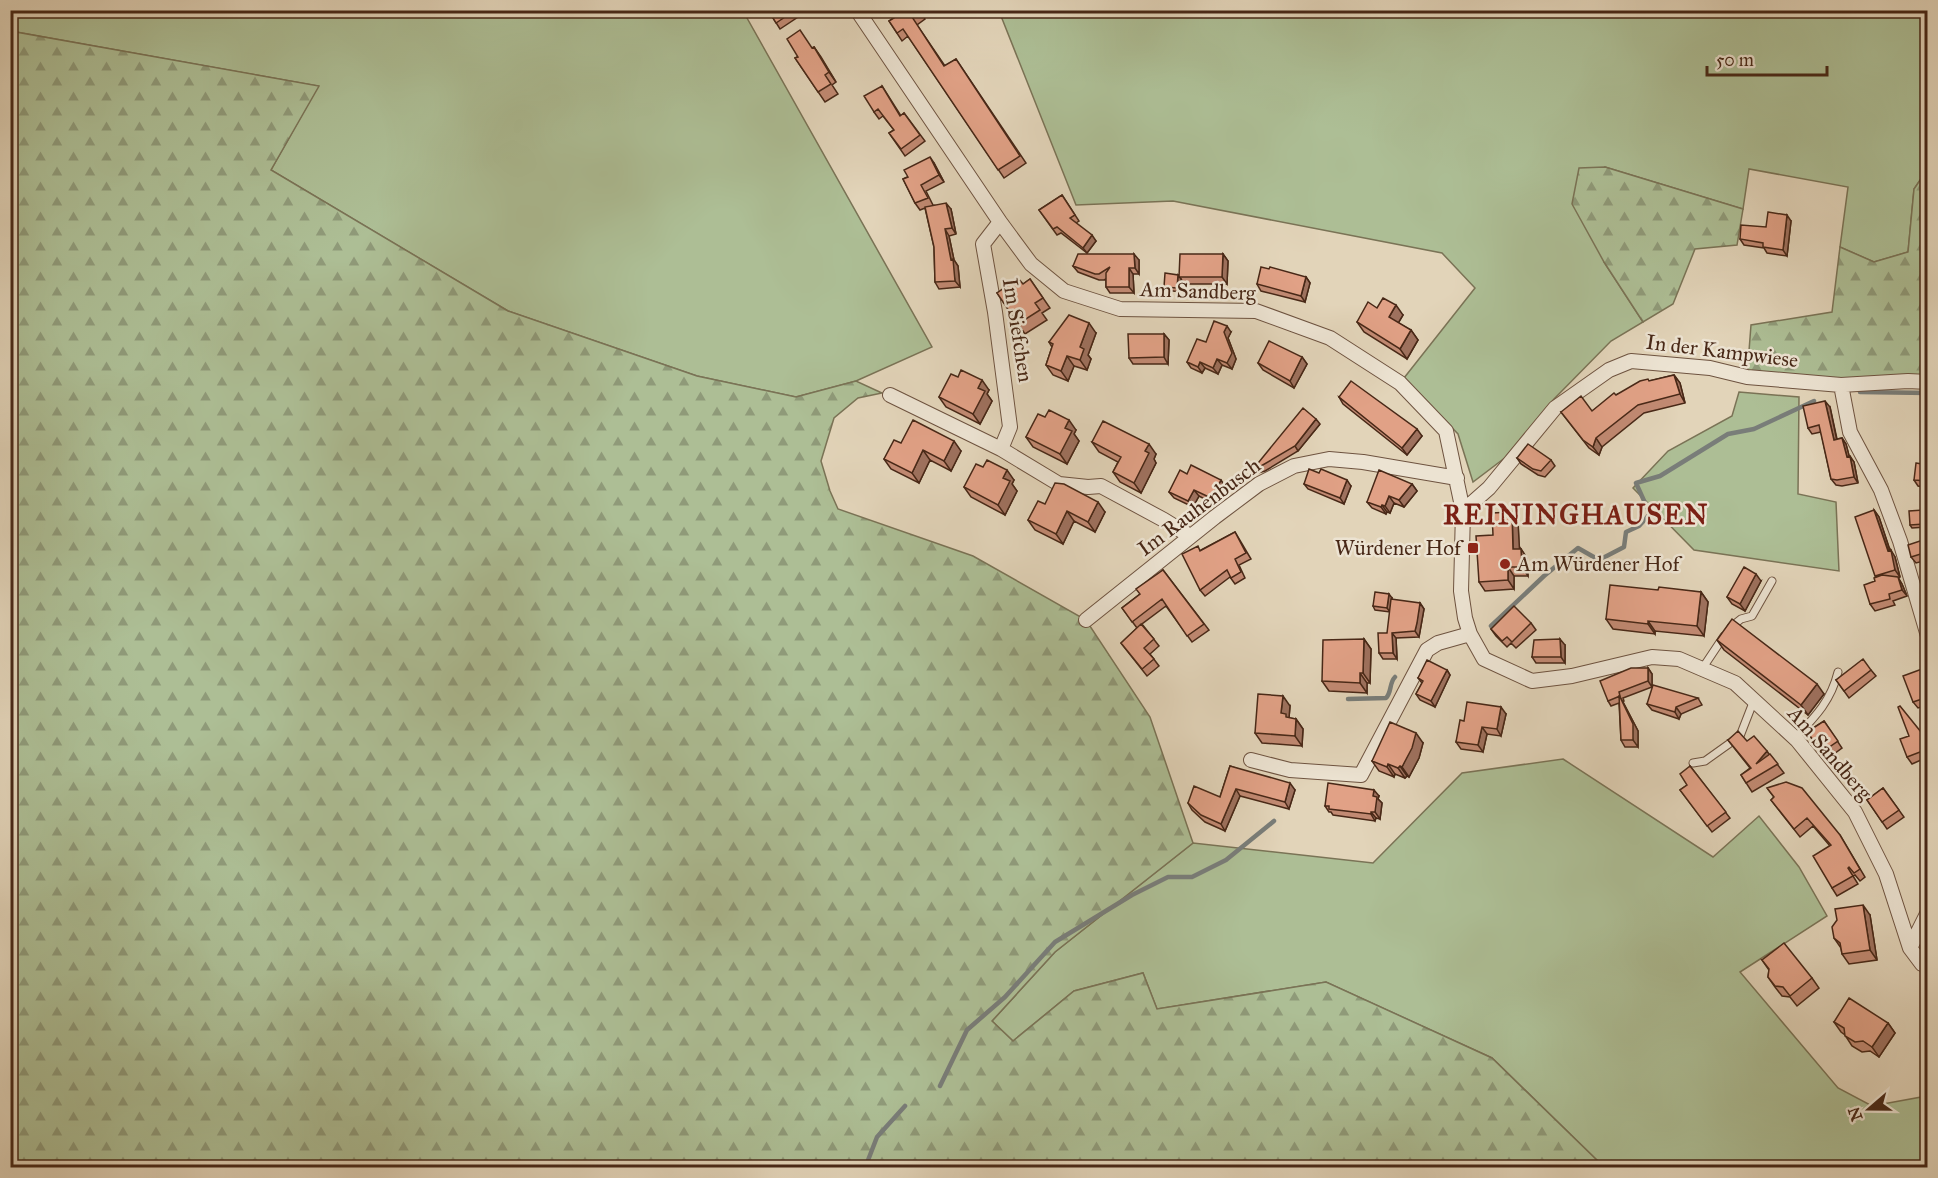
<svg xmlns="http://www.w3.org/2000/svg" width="1938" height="1178" font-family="'IM FELL Great Primer',serif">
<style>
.green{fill:#adbe95;stroke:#7a7356;stroke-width:1.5}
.forest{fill:url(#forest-firs);stroke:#7a7356;stroke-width:1.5}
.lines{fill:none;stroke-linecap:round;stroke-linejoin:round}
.stream{stroke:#797d79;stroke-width:4.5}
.service-casing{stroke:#6e5340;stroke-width:9}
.minor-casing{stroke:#6e5340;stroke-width:16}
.service{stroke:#ece3d2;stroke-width:7}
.minor{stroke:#ece3d2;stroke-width:14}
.wall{fill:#c28a73;stroke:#482817;stroke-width:1.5}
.shaded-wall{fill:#9e715e;stroke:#482817;stroke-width:1.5}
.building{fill:#e1a186;stroke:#482817;stroke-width:1.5}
.poi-dot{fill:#8f2418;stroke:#ece3d2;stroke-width:2}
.labels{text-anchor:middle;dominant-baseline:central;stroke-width:5;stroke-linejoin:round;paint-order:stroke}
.street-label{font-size:21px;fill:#482817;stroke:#ece3d2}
.poi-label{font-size:21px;fill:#482817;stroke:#ece3d2;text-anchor:end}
.district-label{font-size:27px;font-weight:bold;letter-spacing:1.5px;fill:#7a1f14;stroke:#ece3d2}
</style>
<defs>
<pattern id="forest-firs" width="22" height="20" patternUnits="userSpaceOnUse" patternTransform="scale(1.5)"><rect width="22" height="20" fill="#adbe95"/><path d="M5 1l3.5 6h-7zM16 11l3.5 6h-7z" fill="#8f9a79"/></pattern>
</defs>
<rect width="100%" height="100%" fill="#e2d4b9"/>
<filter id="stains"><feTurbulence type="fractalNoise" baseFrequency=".00333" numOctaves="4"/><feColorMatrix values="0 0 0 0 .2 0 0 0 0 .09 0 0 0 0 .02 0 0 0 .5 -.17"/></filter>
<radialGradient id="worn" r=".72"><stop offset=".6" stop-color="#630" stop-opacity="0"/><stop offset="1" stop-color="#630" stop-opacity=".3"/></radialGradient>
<path class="green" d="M10,11H743L932,347L856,381L796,397L697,376L508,311L271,170L318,86L11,31Z
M999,11H1927V170L1914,189L1908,252L1874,262L1840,247L1848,187L1749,169L1743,209L1605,167L1604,262L1643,322L1611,341L1554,399L1506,457L1473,482L1458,434L1404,378L1475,288L1442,253L1173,201L1076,205Z
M1739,392L1799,397L1798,494L1836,502L1839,571L1694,550L1633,488L1668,451L1732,416Z
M1563,759L1713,857L1759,816L1799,867L1827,916L1740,972L1838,1088L1872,1106L1927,1096V1167H1604L1492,1058L1326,982L1157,1009L1143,973L1074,991L1013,1041L992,1021L1055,952L1193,843L1373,863L1462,773Z"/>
<path class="forest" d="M10,31L319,86L271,170L508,311L697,376L796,397L856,381L882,393L858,398L834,418L821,461L830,491L838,509L973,556L1086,620L1150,717L1193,843L1055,952L992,1021L1013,1041L1074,991L1143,973L1157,1009L1326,982L1492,1058L1604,1167H11Z
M1605,167L1743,209L1737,245L1695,249L1673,304L1643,322L1604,262L1572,204L1579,168Z
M1927,170V382L1747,377L1751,325L1832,312L1840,247L1874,262L1908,252L1914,189Z"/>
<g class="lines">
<path class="stream" d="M1860,392L1928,393
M1491,626L1544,576L1578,548L1599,560L1624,547L1626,532L1639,526L1650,514L1636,483L1660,476L1728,434L1754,429L1814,401
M1348,699L1386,698C1392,692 1389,683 1395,677
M940,1086L967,1030L1005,997L1055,942L1132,895L1168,877H1192L1226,860L1274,821
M865,1168L877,1137L905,1106"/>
<g class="service-casing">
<path id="service" d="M1731,627L1741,619L1752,616L1772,581
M1702,669L1724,636
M1795,738C1815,717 1831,701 1838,672
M1693,763L1705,761L1740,736L1754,700"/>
</g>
<g class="minor-casing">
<path id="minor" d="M857,10L1000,222L1031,264L1064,291L1120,309L1256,311L1330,338L1400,383L1446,431L1463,511L1461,591L1465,618L1470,634L1484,659L1532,681L1572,676L1652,657L1679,659L1735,683L1797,740L1855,812L1886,874L1910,948L1922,964L1928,966
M1000,222L983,244L995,312L1010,427L1001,449
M1841,385L1850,432L1881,490L1900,541L1928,636
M890,395L1001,449L1059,484L1088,487L1101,486L1164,520L1190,536
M1463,511L1489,488L1555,408L1609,370L1631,361L1710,368L1747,377L1841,385L1908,381L1928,382
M1086,620L1215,517L1259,484L1294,466L1329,459L1363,462L1457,478
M1251,760L1290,770L1361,775L1427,650L1438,643L1470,634
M1910,948L1928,912"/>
</g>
<use href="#service" class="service"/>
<use href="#minor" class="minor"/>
</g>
<path class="wall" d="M768,10H793L798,17L780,29Z
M893,10H921V12L925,19L917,25L945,66L956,59L1026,163L1004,178L908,36L902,41L889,21L897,16Z
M814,47L836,82L832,85L838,94L825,102L795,58Z
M882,86L901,116L904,113L925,141L905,156L889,133L894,130L883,116L879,119L874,112Z
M934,163L944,182L926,191L933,205L951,209L956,234L949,236L954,260L958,266L960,287L939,289L935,282L934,247L925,208L920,210L915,203L903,179Z
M1062,195L1079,221L1076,223L1096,241L1087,253L1061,233L1057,235L1039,210Z
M1791,221L1787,256L1767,253L1764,248L1744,245L1740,239L1766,227Z
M1223,254L1228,261L1227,284H1184L1181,279L1180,292L1166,290L1164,287L1179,276Z
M1139,260V274H1133L1134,293H1110L1106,287V279L1104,280H1099L1078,272L1073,266Z
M1306,277L1310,283L1305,302L1261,291L1257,284Z
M1030,279L1050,308L1042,313L1047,320L1025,334L997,293L1023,284Z
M1377,308L1403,315L1398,323L1411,330L1418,340L1407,359L1364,332L1357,322Z
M1231,332L1228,338L1236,359L1232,369L1222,365L1218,374L1205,368L1202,373L1191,368L1187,362L1206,342Z
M1096,333L1088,355L1091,359L1087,370L1074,366L1068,381L1053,375L1046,365L1052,347L1049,342Z
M1164,334L1169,340L1168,364H1133L1129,358Z
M1302,357L1307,364L1294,388L1263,370L1258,363Z
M1674,375L1680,383L1685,403L1644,413L1602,447L1599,455L1589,448L1561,412L1592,411L1616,395L1649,381Z
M958,377L989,390L987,394L992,401L980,424L946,407L939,397Z
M1339,397L1422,436L1407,455L1343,404Z
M1830,407L1837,439L1842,438L1846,444L1849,456L1854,462L1858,483L1842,486L1836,485L1831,479L1821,432L1812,434L1808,428Z
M1045,417L1076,430L1074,434L1079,441L1067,464L1033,447L1026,437Z
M1320,424L1298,451L1265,471L1258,473L1254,468Z
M1092,442L1156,454L1154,459L1156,463L1141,493L1120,482L1113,472L1118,462L1099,452Z
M901,443L961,451L951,471L930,460L919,483L891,469L884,459Z
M1517,458L1551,460L1555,466L1545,477L1538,475L1521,464Z
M1928,465V488L1918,486L1914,480Z
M983,467L1014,480L1012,484L1017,491L1005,515L971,497L964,487Z
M1319,473L1351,486L1344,504L1308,489L1304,484Z
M1187,474L1225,486L1216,505L1199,496L1193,507L1174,498L1169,492Z
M1412,484L1417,491L1404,507L1394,503L1390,513L1387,512L1386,514L1372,508L1367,502Z
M1045,504L1105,512L1095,532L1074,521L1063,544L1035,530L1028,520Z
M1874,510L1879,517L1890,550L1895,557L1900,577L1898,578L1902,584L1907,596L1893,601L1895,605L1875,611L1870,604L1876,577Z
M1923,510L1925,513L1926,527L1912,528L1910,525Z
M1512,512L1518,521L1519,549H1521L1527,558L1528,576H1514V589L1485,591L1479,582L1493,535Z
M1235,532L1251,559L1239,565L1245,578L1235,584L1230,577L1205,596L1200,590L1201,550Z
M1923,540L1927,547L1928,560L1916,563L1911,557Z
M1163,570L1209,630L1192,642L1166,606L1142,624L1159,646L1150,654L1159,666L1147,676L1121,643L1137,628L1122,608L1140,594Z
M1761,581L1745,611L1732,604L1727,597Z
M1658,590L1701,592L1708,602L1704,636L1655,631V634L1613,629L1606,619Z
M1392,598L1390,612L1375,610L1373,606Z
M1420,603L1424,609L1419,637L1396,638L1397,659H1383L1379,653L1387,633Z
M1531,623L1536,630L1516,648L1511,643L1507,647L1496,636L1491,629Z
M1364,639L1371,649L1370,683H1367V693L1329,691L1322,681Z
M1717,640L1824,694L1808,715L1724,650Z
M1565,645V663H1536L1532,657Z
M1648,668L1652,674V687L1623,698L1624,701L1623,702L1638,731V747H1625L1621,740L1619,703L1611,706L1608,701Z
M1447,670L1450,675L1435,707L1420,700L1416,694L1422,683L1418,678Z
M1871,670L1876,676L1849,698L1836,680Z
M1926,675L1928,679V705L1918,708L1913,702Z
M1698,698L1702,705L1681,714L1679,719L1652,710L1647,704Z
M1290,706L1289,718L1296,719L1303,729L1302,746L1262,743L1255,733Z
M1506,714L1501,736L1487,734L1483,752L1461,749L1456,742L1464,721Z
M1824,721L1842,748L1827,759L1807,732Z
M1921,732L1928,743V757L1912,764L1907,757Z
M1728,740L1747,741L1770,755L1784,773L1752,792L1741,775L1750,768Z
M1423,743L1419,758L1409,777L1407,776L1405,778L1395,774L1394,777L1379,771L1372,761Z
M1230,766L1295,790L1289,809L1240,796L1225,831L1205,822L1192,810L1188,803L1220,797Z
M1690,766L1730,818L1712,832L1680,790L1687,785Z
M1767,788L1840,835L1865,877L1860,881L1855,875L1853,876L1858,884L1837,896L1832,888L1830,846L1813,826L1800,837L1771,800L1774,797Z
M1883,788L1904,817L1887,829L1867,800Z
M1379,796L1378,799L1382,803L1380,819L1376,818L1375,821L1333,815L1331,812H1329L1325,806Z
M1870,915L1877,960L1849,964L1842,954L1841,948L1834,938Z
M1762,960L1812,978L1819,988L1797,1006L1790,997L1782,996L1775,987L1768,977L1769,970Z
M1834,1022L1888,1023L1895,1033L1879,1057L1870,1051L1862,1052L1852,1046L1845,1035L1841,1032Z"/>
<path class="shaded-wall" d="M814,47L821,57L836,82L829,72Z
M930,157L934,163L944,182L939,175Z
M946,203L951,209L956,234L952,228Z
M1787,215L1791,221L1787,256L1783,250Z
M945,229L949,236L954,260L958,266L960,287L955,281Z
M1092,235L1096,241L1087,253L1083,248Z
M1134,254L1139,260V274L1135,268Z
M1223,254L1228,261L1227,284L1222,277Z
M1129,268L1133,274L1134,293L1129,287Z
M1178,275L1181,279L1180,292L1177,288Z
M1306,277L1310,283L1305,302L1301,296Z
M1396,305L1403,315L1396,327L1389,317Z
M1089,323L1096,333L1088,355L1091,359L1087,370L1080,360V347Z
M1227,326L1231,332L1228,338L1236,359L1232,369L1227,363L1224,332Z
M1411,330L1418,340L1407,359L1400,349Z
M1164,334L1169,340L1168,364L1164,357Z
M1067,356L1074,366L1068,381L1061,371Z
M1302,357L1307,364L1294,388L1290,381Z
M1217,359L1222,365L1218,374L1213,368Z
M1200,362L1205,368L1202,373L1198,367Z
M1674,375L1680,383L1685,403L1680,394Z
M982,380L989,390L987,394L992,401L980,424L973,414L978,388Z
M1825,401L1830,407L1838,446L1834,440Z
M1316,419L1320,424L1298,451L1295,446Z
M1069,420L1076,430L1074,434L1079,441L1067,464L1060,454L1065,428Z
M1417,429L1422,436L1407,455L1402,448Z
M1596,438L1602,447L1599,455L1593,447Z
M1842,438L1846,444L1851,463L1847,457Z
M954,441L961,451L951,471L944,461Z
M1149,444L1156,454L1154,459L1156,463L1141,493L1134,483L1145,451Z
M923,450L930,460L919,483L912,473Z
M1850,456L1854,462L1858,483L1854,477Z
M1007,470L1014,480L1012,484L1017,491L1005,515L998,505L1003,478Z
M1221,480L1225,486L1216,505L1211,498Z
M1347,480L1351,486L1344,504L1340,498Z
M1412,484L1417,491L1404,507L1399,500Z
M1194,490L1199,496L1193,507L1188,501Z
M1389,496L1394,503L1390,513L1385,506Z
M1098,502L1105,512L1095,532L1088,522Z
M1382,505L1387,512L1386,514L1381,507Z
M1874,510L1879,517L1891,554V550L1895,557L1900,577L1895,570Z
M1923,510L1925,513L1926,527L1924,524Z
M1067,511L1074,521L1063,544L1056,534Z
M1512,512L1518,521L1520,559L1513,549Z
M1923,540L1927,547L1928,559L1924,553Z
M1521,549L1527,558L1528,576L1522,567Z
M1508,567L1514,576V589L1508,580Z
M1756,574L1761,581L1745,611L1740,604Z
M1898,577L1902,584L1907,596L1902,590Z
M1701,592L1708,602L1704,636L1697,626Z
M1389,594L1392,598L1390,612L1387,608Z
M1420,603L1424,609L1419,637L1415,631Z
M1648,621L1655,631V634L1648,624Z
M1392,633L1396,638L1397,659L1393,653Z
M1364,639L1371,649L1370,683L1363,673Z
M1560,639L1565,645V663L1561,657Z
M1648,668L1652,674V687L1648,681Z
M1922,669L1926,675L1928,679V686Z
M1447,670L1450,675L1435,707L1431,701Z
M1360,673L1367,683V693L1360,683Z
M1817,684L1824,694L1808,715L1801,705Z
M1619,695L1623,702L1638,731V747L1633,740Z
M1283,696L1290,706L1289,718L1293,724L1281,713Z
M1501,707L1506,714L1501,736L1497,729Z
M1676,707L1681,714L1679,719L1675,712Z
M1296,719L1303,729L1302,746L1295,736Z
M1482,727L1487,734L1483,752L1478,745Z
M1921,732L1928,743V747Z
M1416,733L1423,743L1419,758L1409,777L1402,767Z
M1767,751L1773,760L1756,764Z
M1388,764L1395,774L1394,777L1387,767Z
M1400,766L1407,776L1405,778L1398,768Z
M1290,783L1295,790L1289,809L1285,802Z
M1236,789L1240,796L1225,831L1221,824Z
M1374,790L1379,796L1378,799L1382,803L1380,819L1375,812L1373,796Z
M1371,812L1376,818L1375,821L1371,814Z
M1863,905L1870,915L1877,960L1870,950Z
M1888,1023L1895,1033L1879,1057L1872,1047Z"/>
<path class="building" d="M768,10H793L794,11L776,23Z
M893,10H919L920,11L912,17L944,66L956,59L1020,156L998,170L903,29L897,33L889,21L897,16Z
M800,30L812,48L814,47L829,72L825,75L831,84L818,92L795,58L798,57L787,39Z
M882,86L900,116L904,113L920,135L901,149L889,133L894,130L878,109L874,112L864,96Z
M930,157L939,175L921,185L928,198L915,203L903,179L908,177L904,170Z
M1062,195L1075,215L1070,218L1092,235L1083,248L1057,227L1053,229L1039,210Z
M946,203L952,228L945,229L951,260L953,259L955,281L935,282L934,247L925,207Z
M1768,212L1787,215L1783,250L1763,247V243L1740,239L1741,225L1766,227Z
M1078,254H1134L1135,268H1129V287H1106V273L1110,267L1099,274H1095L1073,266Z
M1180,254H1223L1222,277H1179Z
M1261,267L1269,269L1270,267L1306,277L1301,296L1257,284Z
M1165,273L1178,275L1177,288L1164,287Z
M1018,278L1023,284L1030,279L1043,298L1035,303L1040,310L1018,324L997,293Z
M1383,298L1396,305L1389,317L1411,330L1400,349L1357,322L1368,302L1377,308Z
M1069,315L1089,323L1080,347L1084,349L1080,360L1067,356L1061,371L1046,365L1053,344L1049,342Z
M1214,321L1227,326L1224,332L1232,353L1227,363L1217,359L1213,368L1200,362L1198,367L1187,362L1197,339L1206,342Z
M1128,334H1164V357L1129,358Z
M1269,341L1302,357L1290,381L1258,363Z
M961,370L982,380L978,388L985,391L973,414L939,397L951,374L958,377Z
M1674,375L1680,394L1638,405L1596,438L1593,447L1583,440L1561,412L1581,396L1592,411L1614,393L1616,395L1640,381L1648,379L1649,381Z
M1351,381L1417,429L1402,448L1339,397Z
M1825,401L1834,440L1842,438L1847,457L1850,456L1854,477L1837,480L1831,479L1819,425L1808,428L1803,406Z
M1303,408L1316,419L1295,446L1261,466L1254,468Z
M1049,410L1069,420L1065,428L1072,431L1060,454L1026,437L1038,414L1045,417Z
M913,420L954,441L944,461L923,450L912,473L884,459L894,440L901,443Z
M1103,421L1149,444L1145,451L1149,453L1134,483L1113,472L1121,457L1092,442Z
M1528,444L1551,460L1541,471L1533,469L1517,458Z
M987,460L1007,470L1003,478L1010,481L998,505L964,487L976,464L983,467Z
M1916,463L1928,465V481L1914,480Z
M1191,465L1221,480L1211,498L1194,490L1188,501L1169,492L1180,470L1187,474Z
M1309,469L1319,473L1321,469L1347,480L1340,498L1304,484Z
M1379,470L1412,484L1399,500L1389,496L1385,506L1382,505L1381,507L1367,502Z
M1055,483L1064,484L1098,502L1088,522L1067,511L1056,534L1028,520L1038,501L1045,504Z
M1874,510L1888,551L1891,550L1895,570L1875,576L1855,517Z
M1923,510L1924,524L1910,525L1909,511Z
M1512,512L1513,549H1521L1522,567H1508V580L1479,582L1476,536L1493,535L1492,513Z
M1235,532L1246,553L1235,559L1241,572L1231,578L1227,570L1200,590L1182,554L1198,546L1200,551Z
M1923,540L1924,553L1911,557L1908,545Z
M1744,567L1756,574L1740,604L1727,597Z
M1163,570L1204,624L1187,636L1162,599L1132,622L1122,608L1140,594L1136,589Z
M1882,575L1898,577L1902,590L1889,594L1890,599L1870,604L1864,585L1875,581L1874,578Z
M1610,585L1658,590L1659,587L1701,592L1697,626L1648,621V624L1606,619Z
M1375,592L1389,594L1387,608L1373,606Z
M1391,599L1420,603L1417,623L1415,631L1392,633L1393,653H1379L1378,633H1387Z
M1514,606L1531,623L1512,642L1507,637L1502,641L1491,629Z
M1732,619L1817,684L1801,705L1717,640Z
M1141,624L1154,639L1144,648L1154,659L1142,669L1121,643Z
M1364,639L1363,673H1360V683L1322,681L1323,640Z
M1560,639L1561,657H1532L1534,640Z
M1863,659L1871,670L1844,691L1836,680Z
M1427,660L1447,670L1431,701L1416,694L1423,681L1418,678Z
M1631,668H1648V681L1619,692L1620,696L1608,701L1600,681Z
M1922,669L1928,686V697L1913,702L1903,676Z
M1653,685L1698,698L1676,707L1675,712L1647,704Z
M1258,694L1283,696L1281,713L1286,714V717L1296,719L1295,736L1255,733Z
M1619,695L1633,724V740H1621Z
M1467,702L1501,707L1497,729L1482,727L1478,745L1456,742L1460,720L1464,721Z
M1900,706L1921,732L1928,747V749L1907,757L1900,739L1909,736L1898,707Z
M1824,721L1838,741L1822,752L1807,732Z
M1390,722L1416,733L1412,748L1402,767L1400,766L1398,768L1388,764L1387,767L1372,761Z
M1738,731L1747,741L1754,736L1767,751L1756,764L1770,754L1778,764L1746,783L1741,775L1751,768L1728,740Z
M1230,766L1290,783L1285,802L1236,789L1221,824L1201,815L1188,803L1194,786L1220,797Z
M1690,766L1726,812L1707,826L1680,790L1687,785L1680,774Z
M1786,782L1802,788L1840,835L1860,869L1854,873L1849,867L1848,868L1853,876L1832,888L1813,856L1831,845L1807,818L1794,829L1771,800L1774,797L1767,788Z
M1328,783L1374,790L1373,796L1377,797L1375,812H1371V814L1329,809V806H1325Z
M1883,788L1899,810L1882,822L1867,800Z
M1863,905L1870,950L1842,954L1840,943L1834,938L1832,927L1837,920L1835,909Z
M1784,943L1812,978L1790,996L1783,987L1775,986L1768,977L1769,969L1762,960Z
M1849,998L1888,1023L1872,1047L1863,1041L1855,1042L1845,1036L1844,1028L1834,1022Z"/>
<g class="poi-dot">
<rect x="1467" y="542" width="12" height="12" rx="3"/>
<circle cx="1505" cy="564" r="6"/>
</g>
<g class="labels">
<g class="street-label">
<text transform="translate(1198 291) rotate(2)">Am Sandberg</text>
<text transform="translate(1018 330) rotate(81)">Im Siefchen</text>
<text transform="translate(1722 351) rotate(7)">In der Kampwiese</text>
<text transform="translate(1199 507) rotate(-37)">Im Rauhenbusch</text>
<text transform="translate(1830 753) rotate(49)">Am Sandberg</text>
</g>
<g class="poi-label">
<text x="1461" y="548">Würdener Hof</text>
<text x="1517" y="564" text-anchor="start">Am Würdener Hof</text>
</g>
<g class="district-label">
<text x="1576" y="514">REININGHAUSEN</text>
</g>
</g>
<rect width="1938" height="1178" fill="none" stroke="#e2d4b9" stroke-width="36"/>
<rect x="12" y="12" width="1914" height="1154" fill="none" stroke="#482817" stroke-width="3"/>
<rect x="18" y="18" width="1902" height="1142" fill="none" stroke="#482817" stroke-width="1.5"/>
<g transform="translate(1869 1109) rotate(250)" stroke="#ece3d2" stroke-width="4.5" paint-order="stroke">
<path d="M0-4.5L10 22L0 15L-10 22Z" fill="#482817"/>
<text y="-9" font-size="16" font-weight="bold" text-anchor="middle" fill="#482817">N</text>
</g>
<path d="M1707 66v9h120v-9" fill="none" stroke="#482817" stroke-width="3"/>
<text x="1716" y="66" font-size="18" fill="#482817" stroke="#ece3d2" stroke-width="4.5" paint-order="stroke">50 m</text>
<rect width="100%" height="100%" filter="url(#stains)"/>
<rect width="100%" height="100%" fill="url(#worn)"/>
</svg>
